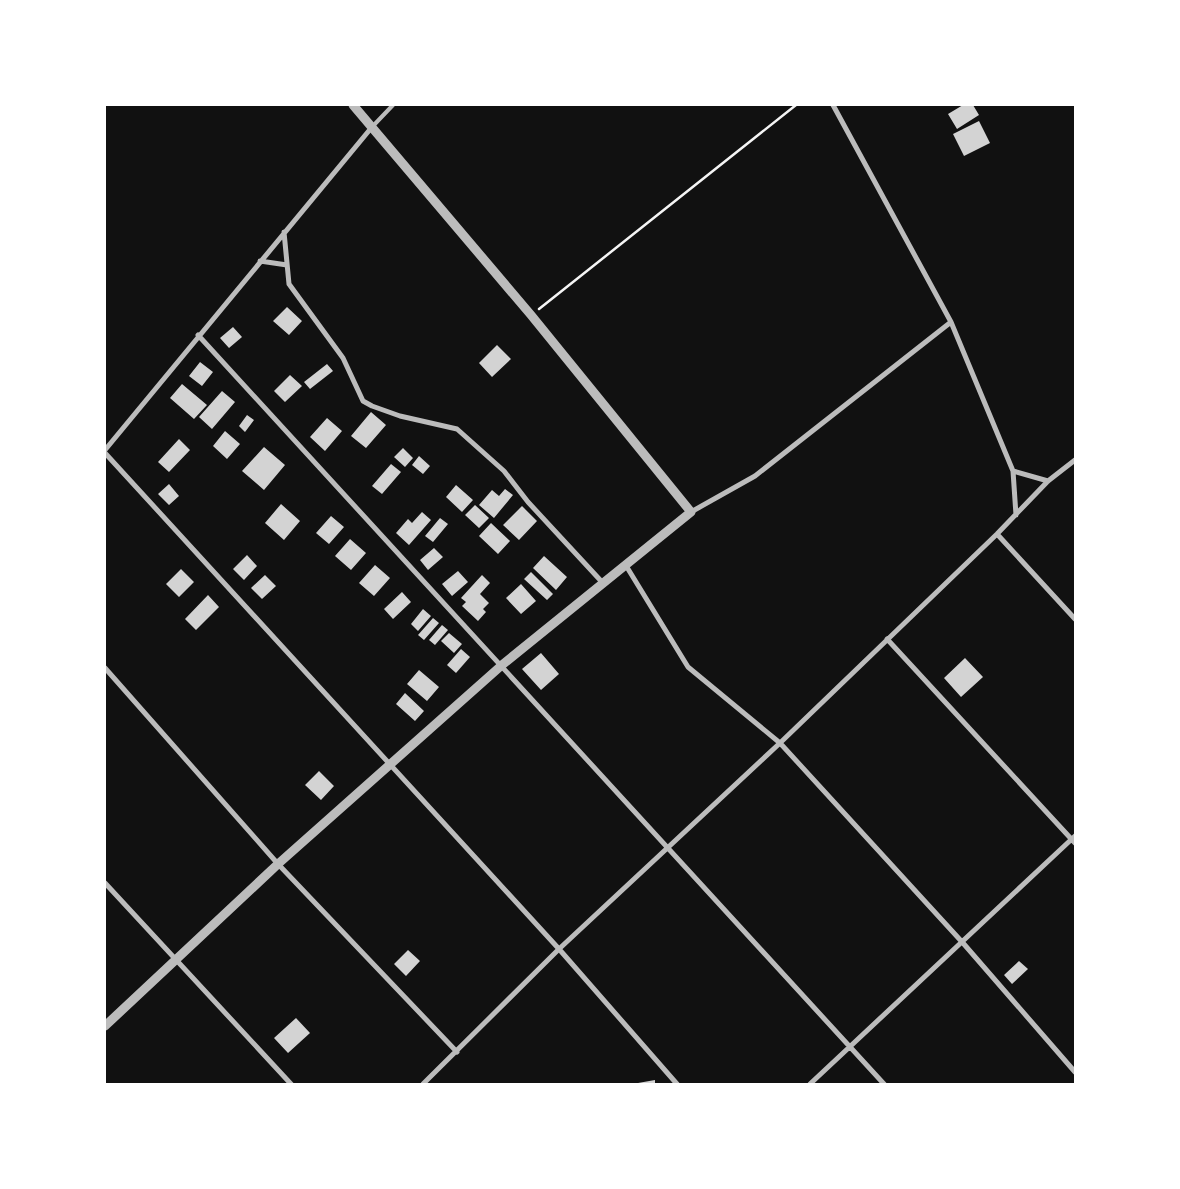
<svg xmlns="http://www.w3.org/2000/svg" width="1180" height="1189" font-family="Roboto,sans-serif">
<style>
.building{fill:#d3d3d3}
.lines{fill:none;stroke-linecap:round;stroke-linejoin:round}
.path{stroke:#f5f5f5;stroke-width:2.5}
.service{stroke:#bcbcbc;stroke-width:4}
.minor{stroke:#bcbcbc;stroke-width:5}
.tertiary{stroke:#bcbcbc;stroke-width:9}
</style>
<rect width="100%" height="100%" fill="#111"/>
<path class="building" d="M963,105H973L979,115L957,129L948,114Z
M979,121L990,143L964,156L953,134Z
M287,307L302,321L289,335L273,321Z
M233,327L242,337L229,348L220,338Z
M497,345L511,359L492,377L479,363Z
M200,362L213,372L202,386L189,376Z
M327,364L333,371L310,389L304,382Z
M290,375L302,386L285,402L274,391Z
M182,384L207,405L194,419L170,398Z
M222,391L235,402L212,429L199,417Z
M371,412L386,425L366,448L351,436Z
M247,415L254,420L245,432L239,426Z
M327,418L342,431L325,451L310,437Z
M225,431L240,444L227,459L213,446Z
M179,439L190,450L169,472L158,462Z
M264,447L285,465L264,490L242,471Z
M403,448L413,458L405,467L394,457Z
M419,456L430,466L423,474L412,465Z
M391,464L401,472L382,494L372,486Z
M169,484L179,496L169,505L158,494Z
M456,485L473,500L462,512L446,497Z
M505,489L513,495L494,518L479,505L492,490L499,496Z
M281,504L300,521L284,540L265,523Z
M475,505L489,518L479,528L465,515Z
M522,506L537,521L519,540L503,525Z
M422,512L431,520L409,545L396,533L408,519L412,523Z
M331,516L344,527L329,544L316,533Z
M440,518L448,524L433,542L425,536Z
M491,523L510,541L498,554L479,536Z
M350,539L366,553L351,570L335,556Z
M434,548L443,557L428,570L420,560Z
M247,555L257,566L244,580L233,569Z
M544,556L567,577L556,590L533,568Z
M375,565L390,578L374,596L359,583Z
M181,569L194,582L179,597L166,584Z
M458,571L468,582L452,596L442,584Z
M531,572L553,594L547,600L524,579Z
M265,575L276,586L262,599L251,588Z
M482,575L490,583L480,594L489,603L483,609L486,612L478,621L462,606L466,602L461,598Z
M521,584L536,601L521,614L506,598Z
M402,592L411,602L393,619L384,609Z
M208,595L219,607L196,630L185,619Z
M423,609L431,616L418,631L411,624Z
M433,618L439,623L424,640L418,635Z
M442,625L448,630L435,645L429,640Z
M449,633L462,644L454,653L441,641Z
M461,649L470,657L456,673L447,665Z
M541,653L559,674L541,690L522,669Z
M965,658L983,677L961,697L944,678Z
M419,670L439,687L427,701L407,684Z
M405,693L424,711L415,721L396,704Z
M319,771L334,786L321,800L305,785Z
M408,950L420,961L406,976L394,964Z
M1019,961L1028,969L1012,984L1004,975Z
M296,1018L310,1033L288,1053L274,1038Z
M655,1080V1084H638V1083Z"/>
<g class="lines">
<path class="path" d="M539,309L796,105"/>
<path class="service" d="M372,127L393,105"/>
<path class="minor" d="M833,105L951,322L1013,471L1048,481
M284,232L289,284L343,358L363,401L372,406L400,416L457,429L504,471L528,502L602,582
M260,261L287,265
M198,335L884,1084
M105,450L372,127
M105,453L559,949L677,1084
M1013,471L1016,515
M691,512L755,476L951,322
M997,534L1075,619
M625,564L688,667L780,743L963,943L1075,1072
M887,639L1075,843
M105,668L278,864L457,1052
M105,883L291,1084
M423,1084L559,949L780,743L997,534L1048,481L1075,460
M810,1084L1075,836"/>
<path class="tertiary" d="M105,1026L278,864L502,665L691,512L531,315L353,105"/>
</g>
<rect width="1180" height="1189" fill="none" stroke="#ffffff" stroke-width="212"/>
</svg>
